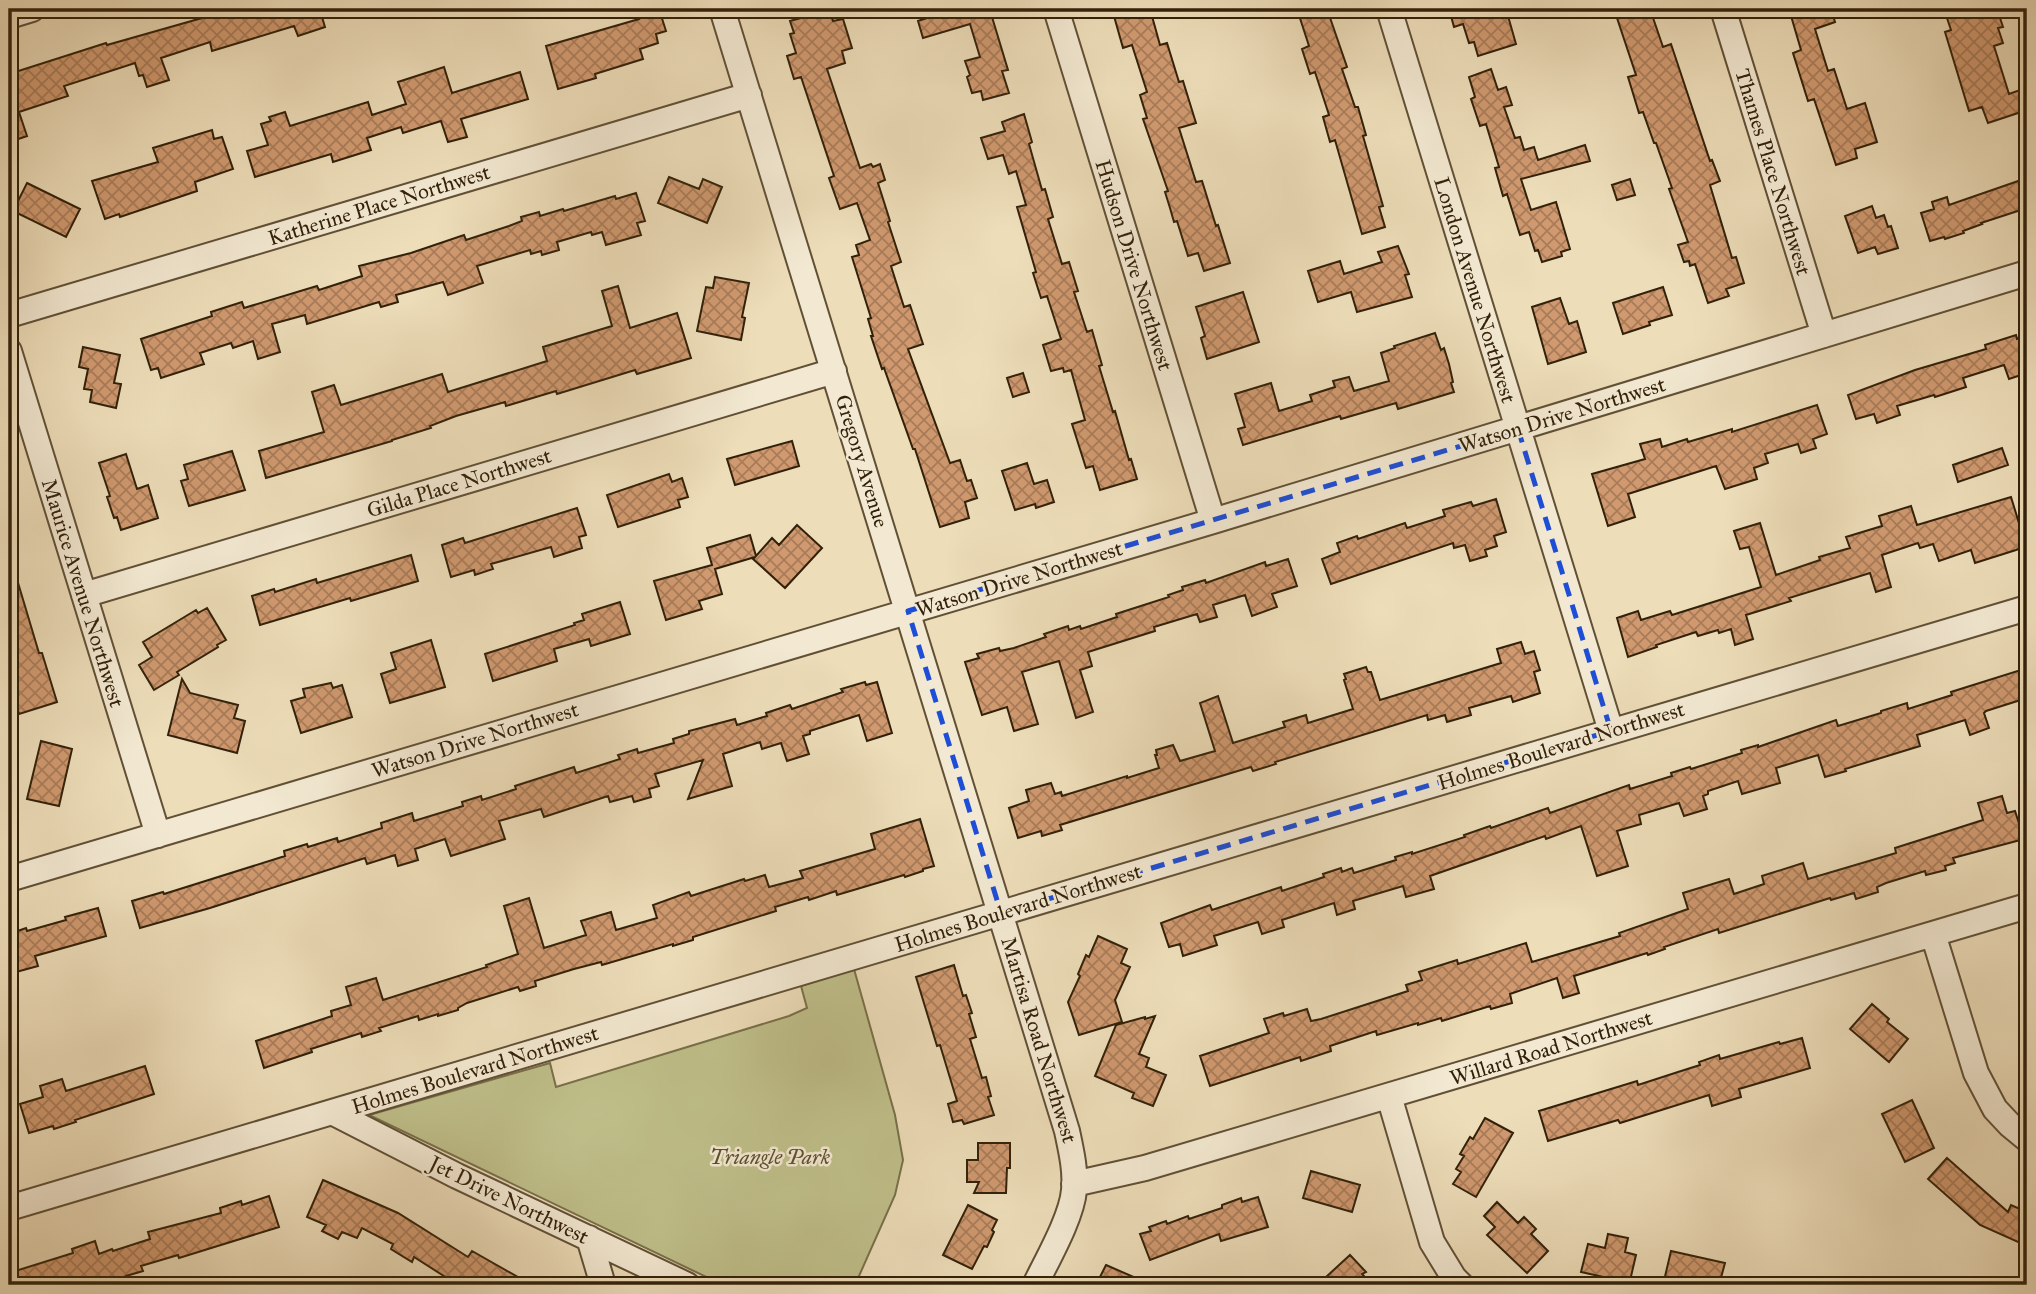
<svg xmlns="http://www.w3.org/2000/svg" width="2036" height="1294" font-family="'IM FELL Great Primer',serif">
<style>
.park{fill:#bfbf8a;stroke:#78704a;stroke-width:2}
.building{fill:url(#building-cross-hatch);stroke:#32210a;stroke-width:2}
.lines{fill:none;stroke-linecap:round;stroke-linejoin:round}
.minor-casing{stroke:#615036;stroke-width:28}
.minor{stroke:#f3e9d2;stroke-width:24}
.marked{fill:none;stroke:#1d4ed8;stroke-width:5;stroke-dasharray:14 9;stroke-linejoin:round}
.labels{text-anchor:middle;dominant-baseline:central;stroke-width:5;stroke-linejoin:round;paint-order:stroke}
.street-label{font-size:21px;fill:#32210a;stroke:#f3e9d2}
.park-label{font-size:21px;font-style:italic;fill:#5c5030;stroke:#f3e9d2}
</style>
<defs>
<pattern id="building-cross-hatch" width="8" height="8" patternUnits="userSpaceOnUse" patternTransform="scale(1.75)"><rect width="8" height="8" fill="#d0996f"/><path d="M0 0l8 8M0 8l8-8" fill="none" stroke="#a97c59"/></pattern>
</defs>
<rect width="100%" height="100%" fill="#edddb9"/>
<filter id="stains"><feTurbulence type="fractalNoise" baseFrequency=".00286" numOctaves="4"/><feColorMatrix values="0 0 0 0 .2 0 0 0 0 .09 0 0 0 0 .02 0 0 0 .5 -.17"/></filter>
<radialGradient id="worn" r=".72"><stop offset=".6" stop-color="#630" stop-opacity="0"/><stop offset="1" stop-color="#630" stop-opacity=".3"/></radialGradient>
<path class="park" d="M854,969L895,1115L903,1160L895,1195L855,1285H723L369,1115L550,1063L556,1087L789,1016L807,1008L801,986Z"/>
<path class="building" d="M215,9H335L336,13L322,17L325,27L298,36L294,26L212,51L210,42L161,58L169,80L147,87L143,75L139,76L135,63L64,86L68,96L19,112L27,136L9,142V74L106,43L107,45L202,18L200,13Z
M656,9H659L666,31L656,34L658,43L640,49L643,59L595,74L596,78L558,89L546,46L639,19L637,14Z
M947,9H1005L1006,13L992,17L1008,70L1002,71L1009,93L983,100L981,91L972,93L967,77L970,75L965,61L980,57L970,24L923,38L918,21L930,17L929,14Z
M1112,9H1150L1160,45L1167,43L1179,82L1183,81L1196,123L1179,128L1196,182L1202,181L1216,226L1218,225L1230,263L1204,271L1198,253L1188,256L1177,221L1174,222L1170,208L1165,192L1168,191L1143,119L1147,118L1140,95L1147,92L1132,45L1123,48Z
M1297,9H1327L1347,67L1342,69L1355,107H1358L1366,135L1363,136L1383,206L1379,207L1385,227L1362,234L1335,140L1330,142L1323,117L1329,115L1315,72L1310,74L1302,49L1309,46Z
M1449,9H1506L1516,44L1478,56L1474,42L1469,43L1463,24L1454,27Z
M1614,9H1650L1663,47L1671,44L1710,161L1712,160L1720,181L1710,185L1732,258L1736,257L1744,283L1726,289L1729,296L1708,303L1695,264L1690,266L1689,261L1684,262L1678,245L1688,242L1669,189L1672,188L1656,143H1654L1643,112L1639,113L1628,77L1636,75Z
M1789,9H1831L1835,22L1815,29L1828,71L1834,69L1847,109L1865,103L1877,142L1855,149L1857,158L1836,165L1814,99L1808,101L1793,53L1801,50Z
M1944,9H1997L2003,27L1998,28L2003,43L1994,46L2009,94L2020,90L2027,110L1988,123L1982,107L1969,111L1945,32L1951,30Z
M830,10L833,21L843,19L852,48L842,51L845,63L827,69L860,168L871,164L873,167L880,164L885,180L878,183L890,221L888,222L901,262L891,266L904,307L910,305L923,344L908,349L950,463L960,460L967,481L971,480L977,498L965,502L969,518L940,527L915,449H913L884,368L882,369L871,336H873L868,319L871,318L852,257L859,255L856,245L870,240L857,203L840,209L829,178L834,176L801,77L794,79L787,56L796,53L790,34L794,33L790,21Z
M444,67L452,93L520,72L528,99L461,119L467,137L448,142L441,121L403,133L401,127L367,138L371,150L333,162L331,154L255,177L247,151L268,145L261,124L271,121L269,117L285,112L290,126L368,102L372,115L406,104L398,82Z
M1491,69L1498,90L1506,87L1512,105L1504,107L1515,138L1520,137L1524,150L1534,147L1538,160L1585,145L1590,161L1521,179L1531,210L1556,202L1570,249L1561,252L1562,256L1542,262L1538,250L1535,251L1529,232L1520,235L1507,194L1503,196L1495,168L1499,167L1486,124L1480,126L1471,99L1475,97L1469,77Z
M1024,114L1032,142L1029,144L1042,190L1045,189L1053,217L1048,219L1062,264L1069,262L1078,291L1074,292L1087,332L1092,330L1102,365L1099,366L1113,412L1115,411L1129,460L1131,459L1137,479L1100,490L1093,466L1086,468L1072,424L1085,420L1071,370L1064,372L1063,368L1051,371L1043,345L1061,339L1047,296L1041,298L1033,273L1036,272L1017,207L1026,205L1016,171L1009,174L1003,155L988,159L981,138L1005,131L1002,122Z
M212,130L214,139L222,137L233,169L195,182L197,191L120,217L119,214L105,219L92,181L158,162L153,148Z
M669,177L699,189L703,179L722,187L707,223L658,203Z
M2027,178V208L1981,223L1982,224L1963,231L1964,233L1945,239L1944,237L1930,241L1921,213L1934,209L1932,202L1947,197L1949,205Z
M1630,179L1635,195L1617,200L1612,185Z
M27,183L80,209L66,237L13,211Z
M636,193L645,221L637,223L641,235L606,245L602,232L592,235L591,232L557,242L559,250L542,255L541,251L531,254L530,250L477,266L483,283L448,295L443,282L396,295L398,302L381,307L379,302L307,324L305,315L272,324L280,352L258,359L253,341L233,348L231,343L200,353L204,364L161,378L158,368L151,370L141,339L212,316L211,312L242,302L244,308L317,286L319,290L362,276L359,266L411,253L464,235L466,240L509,226L522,221L521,217L539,212L540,216L563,209L564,211L615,196L616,199Z
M1872,206L1876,218L1884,215L1888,227L1891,226L1898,248L1878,254L1875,247L1858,253L1845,216Z
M1398,246L1409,274L1405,275L1412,297L1357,312L1351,292L1318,302L1308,271L1340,261L1344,274L1382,262L1378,252Z
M715,277L749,283L742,317L745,318L741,340L697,331L706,287L713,288Z
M618,286L630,328L677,313L691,358L637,374L635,370L557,394L556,391L506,406L505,402L456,416L430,426L431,428L392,440V441L266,478L259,451L324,432L312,392L334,385L341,405L442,374L448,392L547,361L543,347L612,326L602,291Z
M1663,287L1672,315L1649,322L1650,325L1623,334L1613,303Z
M1243,292L1259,342L1207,359L1201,338L1205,336L1196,307Z
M1560,298L1569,324L1577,321L1586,352L1548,364L1532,307Z
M1435,333L1441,350L1444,348L1449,364L1453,382L1451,383L1454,392L1398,409L1396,403L1341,419L1340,416L1243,445L1238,429L1245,427L1235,394L1271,383L1279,411L1312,401L1310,395L1335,387L1333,381L1349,377L1354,391L1389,381L1381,353L1395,348L1394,346Z
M2016,335L2017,339L2027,336V373L2009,379L2004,365L1963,378L1966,387L1935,397L1934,395L1897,406L1900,415L1877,423L1874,414L1856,419L1848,395L1915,370L1986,349L1985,345Z
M83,347L120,355L114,383L121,384L116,408L90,402L92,390L84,389L88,369L79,367Z
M1023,373L1029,392L1013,397L1007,378Z
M1817,405L1827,434L1813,439L1816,448L1801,453L1798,444L1765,454L1768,463L1754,468L1757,479L1725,489L1716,466L1628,494L1635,517L1608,526L1592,474L1645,459L1640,444L1660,439L1662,447L1687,439L1688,442L1732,429V432Z
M792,441L799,466L735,485L727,459Z
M2002,448L2008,465L1958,482L1953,465Z
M232,451L245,490L189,506L181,481L188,479L184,465Z
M126,454L137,489L148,485L158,518L121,530L117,517L114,518L107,497L110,496L99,463Z
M1027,463L1034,484L1047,480L1054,502L1036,508L1035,504L1015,510L1002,471Z
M669,474L672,482L682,478L688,497L678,500L680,507L618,527L607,495Z
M2011,497L2026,546L2016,550L1975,563L1971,550L1939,561L1933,544L1920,548L1918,543L1882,555L1891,587L1876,592L1870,573L1789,598L1791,601L1746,615L1753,639L1735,645L1731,629L1719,633L1718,630L1698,636L1696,632L1656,645L1657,647L1628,657L1617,618L1638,611L1641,620L1670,611L1672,615L1761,587L1749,547L1740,549L1734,531L1760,523L1776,575L1820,560L1819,557L1850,548L1846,537L1882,526L1879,516L1911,506L1917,525Z
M1496,499L1506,532L1494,536L1497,546L1485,550L1487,556L1470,561L1465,545L1454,548L1453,543L1331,584L1322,559L1340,552L1337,543L1357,536L1358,539L1405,523L1407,528L1445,516L1443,510L1471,502L1473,506Z
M577,508L586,535L579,537L582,548L554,557L551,547L491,564L493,569L475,575L474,570L451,577L442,545L463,538L465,543Z
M797,525L822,548L785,588L753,559L755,557L715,569L722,594L699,601L702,609L666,620L654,581L712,565L707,548L750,535L756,556L772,538L779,545Z
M411,555L418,581L351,601L350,598L260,625L252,596L274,589L275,592L316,579L317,583Z
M1288,559L1297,586L1272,594L1277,607L1252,616L1245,595L1213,605L1217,617L1200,622L1197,614L1154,627L1155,631L1088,652L1092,666L1080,670L1093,712L1076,718L1059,661L1022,672L1038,724L1014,731L1007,707L982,715L965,662L979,658L977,654L999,648L1000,651L1014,648L1046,637L1044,634L1068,626L1069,630L1080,626L1081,629L1117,617L1116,614L1169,597L1168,595L1183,590L1182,587L1205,580L1206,583L1265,562L1266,566Z
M9,566H13L39,653H42L57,702L19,714L9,681Z
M620,602L630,634L591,646L589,639L554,649L557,661L493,681L485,654L575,625L574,623L584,620L582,614Z
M207,608L226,640L217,645L218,647L177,672L179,675L154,690L139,665L152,657L143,642L196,610L198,613Z
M431,640L445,687L390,703L381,674L396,669L391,653Z
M1521,642L1525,654L1534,651L1540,670L1534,672L1540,693L1513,702L1511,696L1469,708L1471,715L1447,722L1445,715L1428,720L1427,715L1275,762L1276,764L1253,771L1251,767L1060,825L1062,830L1042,836L1041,831L1018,838L1009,808L1029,801L1026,790L1051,783L1055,794L1061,792L1062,796L1127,776V778L1159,768L1155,755H1157L1156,750L1173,745L1180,761L1215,751L1200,703L1218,696L1233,743L1285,727L1283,722L1306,715L1308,723L1353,709L1344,680L1346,679L1344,674L1366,667L1368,672H1371L1380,700L1501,663L1497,649Z
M2027,668V698L1986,711L1984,713L1989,728L1970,735L1965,720L1917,735L1920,746L1845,769L1846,771L1825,777L1818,755L1776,768L1780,783L1742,794L1738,781L1708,791V794L1703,796L1707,809L1684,816L1679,803L1639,815L1641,824L1617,831L1628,866L1597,876L1581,826L1546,839L1545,836L1430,876L1434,889L1406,897L1403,886L1353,901L1355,909L1337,915L1334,903L1282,920L1284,927L1262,934L1258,922L1214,936L1217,945L1183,956L1180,944L1169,947L1161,923L1210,905L1212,910L1281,887L1282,891L1324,877L1323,874L1341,868L1342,872L1352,868L1354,873L1396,860L1395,857L1412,852V854L1465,837L1464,835L1490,826L1491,828L1548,808L1550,813L1629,785L1630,789L1672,776L1671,773L1690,767L1691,769L1742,753L1741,750L1758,745V747L1836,720L1838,726L1881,713V711L1907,703L1908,709L1952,695L1951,692Z
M182,679L190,693L238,705L234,718L245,721L237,753L168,735Z
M865,682L866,685L877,682L892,733L867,741L859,715L810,731V734L803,736L809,754L787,761L781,743L762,749L760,742L723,754L732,786L688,799L703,760L655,774L659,786L649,789L651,797L634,802L632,796L610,802L608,796L544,817L541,809L499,821L505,839L451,856L445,839L415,849L418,860L398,866L395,855L367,864L365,858L210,908L140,928L132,901L163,892L164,894L285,856L284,851L307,844L308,847L337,838L338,842L382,828L381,823L412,813L414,821L463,806L462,802L481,796L482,800L516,789L515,786L574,767L576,773L620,759L618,755L637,749L638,753L674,743L673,739L689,734V731L735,719L737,725L767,716L766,713L790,705L792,709L843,692L841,689Z
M331,683L333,688L342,685L352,717L301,733L291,701L305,697L303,689Z
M41,741L72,749L59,806L27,799Z
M2002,796L2007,813L2015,811L2024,839L1953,858L1955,863L1945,866L1946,870L1926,875L1925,871L1886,883L1877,887L1878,892L1856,899L1854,893L1831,900L1830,898L1719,933L1718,929L1664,947L1665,949L1648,955L1647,953L1574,976L1579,993L1563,998L1557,978L1510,994L1512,1003L1491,1009L1490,1006L1442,1021L1441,1018L1418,1025V1023L1377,1035L1376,1031L1330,1046L1331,1051L1301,1061L1300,1057L1210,1086L1200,1056L1269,1033L1264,1019L1283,1013L1284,1016L1307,1009L1311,1021L1321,1019L1408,991L1406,985L1422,980L1419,972L1457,960L1458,964L1526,943L1532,962L1620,936L1619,933L1688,909L1683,893L1729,879L1734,894L1764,884L1762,876L1803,863L1808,879L1896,853L1895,848L1983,820L1978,803Z
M920,819L934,866L923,869V871L905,877L904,875L837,895L836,891L809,900L808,897L775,907L776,911L693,937V940L673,946V944L602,965L601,962L574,969L535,981L536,986L520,991L518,987L467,1003L458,1008V1010L438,1016V1014L419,1020L418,1016L379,1028L381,1031L362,1037L361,1033L311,1049L312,1052L264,1068L256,1041L332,1016L331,1011L351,1005L346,987L376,978L383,1000L487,967L486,965L518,954L504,906L529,898L544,948L586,935L581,921L611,912L616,930L657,918L653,905L689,892L691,896L744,879L745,881L765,875L769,887L803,878L800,871L875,849L871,834Z
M98,908L106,936L35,956L38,966L9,974V934L26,928L27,931L66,920L65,917Z
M1098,936L1127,949L1121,963L1130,967L1115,1000L1122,1022L1079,1035L1068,1002L1080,976L1078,974L1086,955L1089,957Z
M954,965L963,996L966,995L972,1013L969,1014L976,1037L970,1039L982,1078L986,1077L991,1096L988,1097L994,1115L964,1124L962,1120L953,1122L948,1104L957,1101L940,1045L937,1046L916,977Z
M1872,1004L1889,1019L1887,1022L1908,1039L1889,1062L1850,1029Z
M1155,1016L1139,1054L1149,1058L1146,1067L1166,1075L1153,1106L1132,1098L1134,1093L1095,1076L1116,1025L1145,1017V1019Z
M1802,1038L1810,1068L1739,1089L1741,1097L1712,1106L1709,1095L1620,1123L1618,1120L1548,1141L1539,1111L1637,1081L1638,1085L1678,1072L1700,1065L1699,1062L1719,1055L1720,1059L1779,1042L1780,1044Z
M145,1066L154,1094L75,1120L76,1122L54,1129L53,1126L29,1133L20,1104L43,1097L40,1086L62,1079L66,1091Z
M1912,1100L1934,1148L1905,1162L1882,1114Z
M1485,1118L1513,1133L1476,1197L1453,1184L1461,1172L1456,1169L1464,1156L1460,1154L1470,1137L1473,1139Z
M978,1143H1010V1168H1007L1006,1193H974L979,1182H967V1160H978Z
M1947,1158L2008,1212L2011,1205L2027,1212V1246L1980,1225L1928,1179Z
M1311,1171L1360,1185L1352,1212L1303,1198Z
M323,1180L398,1213L468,1257L472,1251L532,1285H458L414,1257L412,1262L391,1249L393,1244L362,1228L357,1238L342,1232L338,1239L322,1231L326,1225L307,1217Z
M269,1196L279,1227L179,1258L178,1255L141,1266L143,1271L126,1276L129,1285H9V1273L73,1253L72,1249L95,1241L99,1254L112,1249L113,1251L150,1239L148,1232L221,1213L220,1208L241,1201L242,1205Z
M1258,1197L1268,1227L1221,1241L1219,1234L1150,1260L1140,1234L1151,1231L1149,1227L1166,1221L1167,1224L1188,1216L1189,1219L1222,1208V1205L1241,1198L1242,1202Z
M1497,1202L1518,1223L1524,1217L1536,1229L1531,1234L1548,1251L1527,1273L1487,1235L1495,1227L1484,1216Z
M968,1205L997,1220L992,1230L994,1232L987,1247L984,1246L972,1269L943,1255Z
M1608,1234L1628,1238L1625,1252L1636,1255L1629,1285L1607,1282L1608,1278L1581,1272L1588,1244L1605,1248Z
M1671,1251L1725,1263L1719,1285H1663Z
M1350,1255L1366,1272L1362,1274L1372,1285H1334L1326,1277Z
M1106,1265L1152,1285H1096Z"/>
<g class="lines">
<g class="minor-casing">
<path id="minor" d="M722,9L1067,1131C1071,1150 1076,1171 1074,1190C1072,1217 1047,1260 1035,1285
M1056,9L1213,521
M1389,9L1611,731
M1723,9L1824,335
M9,16L32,9
M9,315L749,95
M9,351L158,835
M84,595L834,371
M9,879L1213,521L2027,273
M1933,934L1976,1073L1995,1109L2010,1125L2027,1139
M1389,1096L1432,1242L1454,1278L1461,1285
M332,1112L457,1176L687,1285
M1074,1184L1145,1168L2027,906
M9,1208L2027,608
M589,1238L603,1285"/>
</g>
<use href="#minor" class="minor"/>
</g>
<path class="marked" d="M1518,429L1611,731L1001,913L908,611Z"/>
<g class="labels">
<g class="street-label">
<text transform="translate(1773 172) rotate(73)">Thames Place Northwest</text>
<text transform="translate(379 205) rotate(-17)">Katherine Place Northwest</text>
<text transform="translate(1134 265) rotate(73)">Hudson Drive Northwest</text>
<text transform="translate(1475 290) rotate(73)">London Avenue Northwest</text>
<text transform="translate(1562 415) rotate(-17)">Watson Drive Northwest</text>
<text transform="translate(862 461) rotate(73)">Gregory Avenue</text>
<text transform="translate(459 483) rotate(-17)">Gilda Place Northwest</text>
<text transform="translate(1019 579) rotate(-17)">Watson Drive Northwest</text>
<text transform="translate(83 593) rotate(73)">Maurice Avenue Northwest</text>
<text transform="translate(475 740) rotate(-17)">Watson Drive Northwest</text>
<text transform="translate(1561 746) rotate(-17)">Holmes Boulevard Northwest</text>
<text transform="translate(1018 908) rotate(-17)">Holmes Boulevard Northwest</text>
<text transform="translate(1039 1040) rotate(73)">Martisa Road Northwest</text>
<text transform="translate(1551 1048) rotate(-17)">Willard Road Northwest</text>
<text transform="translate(475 1070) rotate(-17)">Holmes Boulevard Northwest</text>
<text transform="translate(509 1200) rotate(26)">Jet Drive Northwest</text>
</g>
<g class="park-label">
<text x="770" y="1157">Triangle Park</text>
</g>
</g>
<rect width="2036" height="1294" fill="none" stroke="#edddb9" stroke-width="35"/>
<rect x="10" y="10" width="2015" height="1273" fill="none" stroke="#32210a" stroke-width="3.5"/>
<rect x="18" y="18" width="2001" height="1259" fill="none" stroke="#32210a" stroke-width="2"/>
<rect width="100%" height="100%" filter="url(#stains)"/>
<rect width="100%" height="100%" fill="url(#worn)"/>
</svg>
